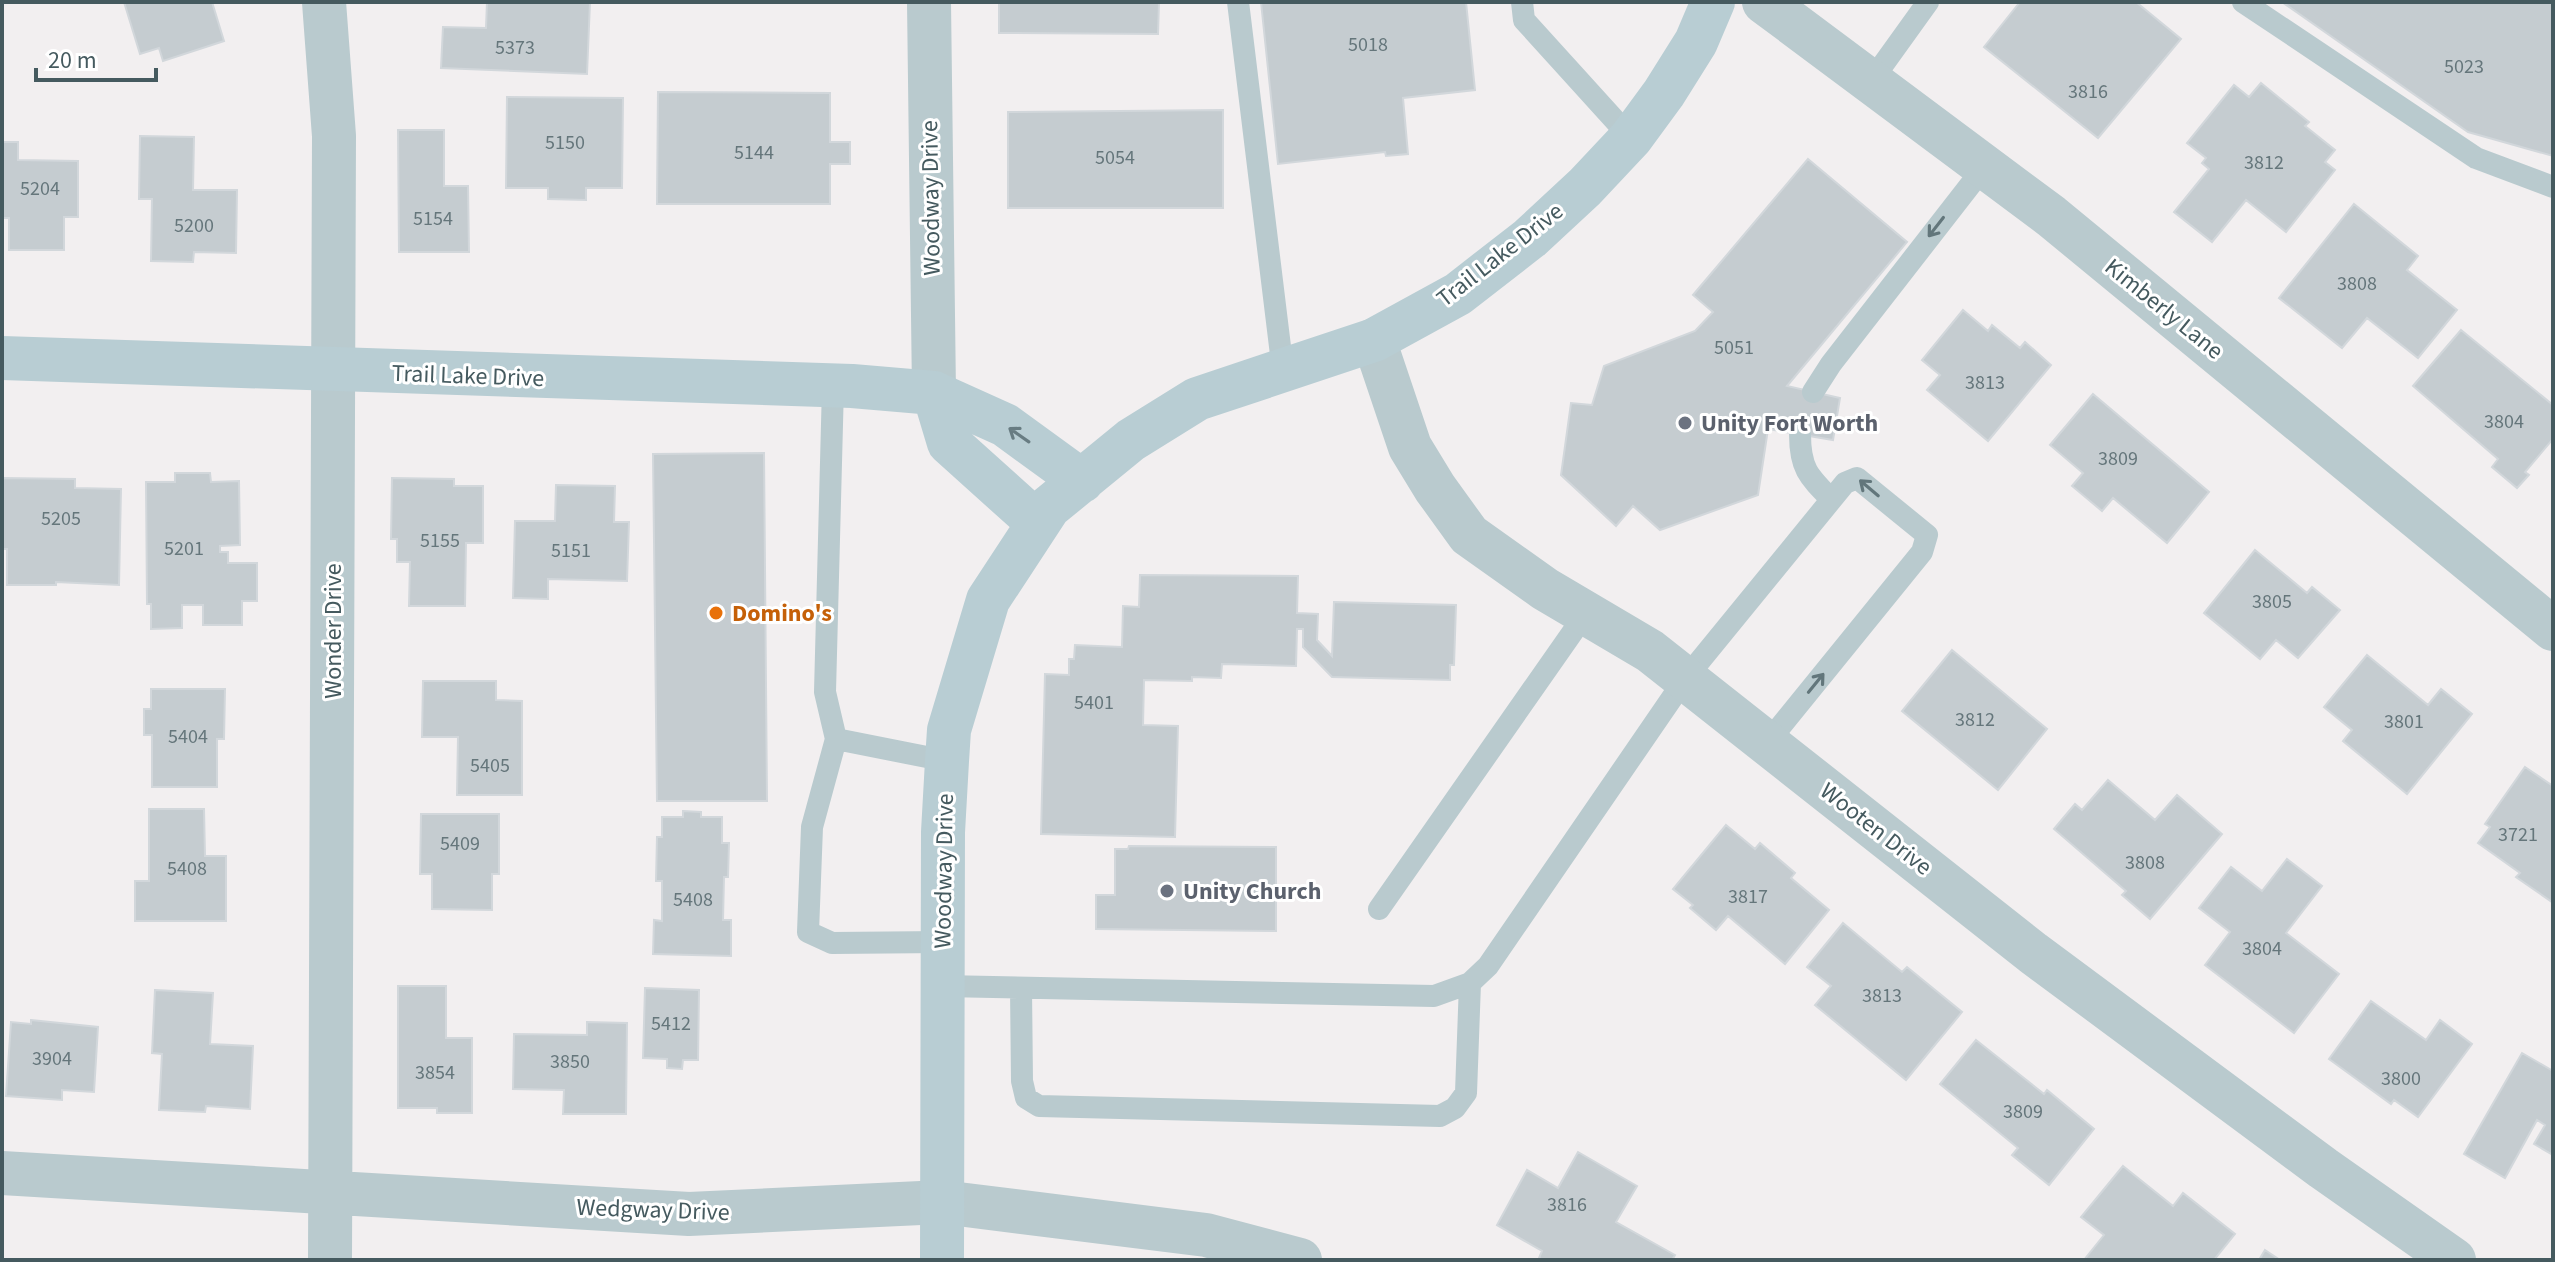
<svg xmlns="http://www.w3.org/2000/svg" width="2555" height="1262" font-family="'Source Sans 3',sans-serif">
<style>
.building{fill:#c5ccd0;stroke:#d2d7db;stroke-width:2}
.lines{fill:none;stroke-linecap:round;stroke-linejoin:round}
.lane{stroke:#b9cace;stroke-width:22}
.street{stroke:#b9cace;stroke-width:44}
.secondary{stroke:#b8cdd3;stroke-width:44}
.oneway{stroke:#62767b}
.oneway2{stroke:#687c82}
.worship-dot{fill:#6b7280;stroke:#fff;stroke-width:3}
.food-dot{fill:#e8710a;stroke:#fff;stroke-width:3}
.labels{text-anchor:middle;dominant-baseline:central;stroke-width:6;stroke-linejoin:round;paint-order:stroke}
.number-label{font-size:20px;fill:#65767b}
.street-label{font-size:24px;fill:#455a5f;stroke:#fff}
.worship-label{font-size:24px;font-weight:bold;fill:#5b616d;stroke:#fff;text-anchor:start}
.food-label{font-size:24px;font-weight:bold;fill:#c56008;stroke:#fff;text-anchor:start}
</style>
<rect width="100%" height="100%" fill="#f2eff0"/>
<path class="building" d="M124,2H212L224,41L163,61L159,48L140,54Z
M487,2H590L587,74L441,68L443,27L486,28Z
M999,2H1159L1158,34L999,33Z
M1261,2H1466L1475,90L1403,98L1408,154L1386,156L1385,152L1278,164Z
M2020,2H2136L2181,39L2098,138L1984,47Z
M2282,2H2553V156L2468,132Z
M2261,83L2309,122L2305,126L2335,150L2325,162L2335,170L2286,232L2246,200L2212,242L2174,212L2209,169L2202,163L2206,158L2187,143L2234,85L2249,97Z
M658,92L830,93V142H850V164H830V204H657Z
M507,97L623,98L622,188H586V200L548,199V188H506Z
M1223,110V208H1008V112Z
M398,130H444V186H468L469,252H399Z
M140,136L194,137L193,190H237L236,253L194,252L193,262L151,261L152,199H139Z
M2,142H18V160L78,161V217H64V250H9V218H2Z
M1808,159L1907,242L1787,386L1840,398L1833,440L1768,429L1758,495L1660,530L1633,506L1616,526L1561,475L1571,403L1592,405L1604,366L1695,331L1713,312L1693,295Z
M2354,204L2418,256L2407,270L2457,310L2418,358L2367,318L2342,348L2279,298Z
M1963,310L1988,331L1992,325L2020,348L2025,342L2051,365L1988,441L1927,390L1940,375L1922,360Z
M2461,330L2553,405V439L2525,472L2529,475L2517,488L2492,467L2498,459L2413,386Z
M2093,394L2209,492L2167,543L2113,498L2102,511L2072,486L2083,473L2050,445Z
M764,453L767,801H657L653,454Z
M175,473H210L211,482L239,481L240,545L220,546V552H228V563H257V601H242V625H203V605H182V628L151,629V604H147L146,482H175Z
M2,478L75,479V488L121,489L119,585L56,582V585H7V549H2Z
M392,478L454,479V486H483V543H466L465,606H409L410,562H397V539H391Z
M556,485L615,486L614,522H629L627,581L548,579V599L513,598L515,521H555Z
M2255,550L2307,593L2312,587L2340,610L2298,658L2276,640L2260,659L2204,613Z
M1140,575L1298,576L1297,613L1318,614L1317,640L1332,656L1334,602L1456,605L1454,665H1450V680L1332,677L1303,647V629H1297L1296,666L1222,664L1221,678L1192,677V681L1144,680L1143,725L1178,726L1175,837L1041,834L1045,674L1069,675V659H1074L1075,645L1122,647L1123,606L1139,607Z
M1952,650L2047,729L1998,790L1902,711Z
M2367,655L2428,705L2441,689L2472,714L2407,794L2343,741L2352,730L2324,707Z
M423,681H496V700L522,701V795H457L458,737H422Z
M151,689H225L224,739H217V787H152V735H144V709H151Z
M2525,767L2553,786L2552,902L2516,877L2520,873L2478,843L2490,827L2485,824Z
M2108,780L2155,820L2177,795L2222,834L2150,919L2122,895L2126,891L2054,829L2075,804L2082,810Z
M149,809H204L205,856H226V921H135V881H149Z
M683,811L701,812V817H722V843H729L728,877H724L723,920H731V956L653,954L654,920L662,921V881H656L657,837H662V817H683Z
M421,814H499V874H492V910L432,909V874H420Z
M1726,825L1755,849L1760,843L1795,873L1791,878L1829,910L1785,964L1728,916L1716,930L1690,908L1693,905L1673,889Z
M1129,846L1276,847V931L1096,929V895H1115V849H1128Z
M2287,859L2322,886L2286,933L2339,974L2294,1033L2205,965L2230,932L2199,908L2231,867L2262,891Z
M1843,923L1902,972L1907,967L1962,1012L1906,1080L1815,1005L1831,986L1807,967Z
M398,986H446V1038H472V1113H437V1108H398Z
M645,988L699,990L698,1060H683L682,1069L667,1068V1059L643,1058Z
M155,990L213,993L210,1044L253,1046L250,1109L206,1106L205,1112L159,1110L162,1054L152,1053Z
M2371,1001L2426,1040L2440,1020L2472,1044L2418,1117L2394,1100L2391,1104L2329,1059Z
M31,1020L98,1027L94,1092L62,1090V1100L6,1096L11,1022L31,1024Z
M587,1022L627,1023L626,1114H563L564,1090L513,1089L514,1034L587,1035Z
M1976,1040L2044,1094L2047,1090L2094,1129L2049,1185L2012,1155L2018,1148L1940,1084Z
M2522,1053L2553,1071V1155L2534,1144L2545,1125L2537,1120L2505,1178L2464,1154Z
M1578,1152L1637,1186L1616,1222L1675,1255L1672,1260H1543L1539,1258L1542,1251L1497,1225L1527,1170L1558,1188Z
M2123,1166L2173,1206L2183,1193L2235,1234L2214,1260H2084L2104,1235L2081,1217Z
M2265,1250L2280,1260H2259Z"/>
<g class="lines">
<path class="lane" d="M1238,2L1283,371
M1522,2L1524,20L1631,138
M2243,2L2476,158L2553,187
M1872,80L1928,2
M833,386L825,692L836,739L947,761
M1813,392L1831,364L1985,166
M1800,434C1800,468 1808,476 1831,499
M836,739L812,827L808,932L832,943L943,942
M1379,909L1586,613
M943,986L1434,996L1470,983L1488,966L1685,679L1845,483L1857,478L1927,535L1922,552L1767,743
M1021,988L1022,1081L1026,1098L1039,1106L1440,1116L1455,1108L1466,1093L1470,983"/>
<path class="street" d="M324,2L334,136L330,1260
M929,2L934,393
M1764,2L2051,216L2553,629
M1374,340L1410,447L1435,488L1469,535L1545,589L1650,651L2033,953L2323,1168L2454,1260
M2,1173L689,1214L942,1202L1206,1235L1300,1260"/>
<path class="secondary" d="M2,358L852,386L934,393L1005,425L1082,481
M934,393L949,443L1038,523
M942,1260L943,832L947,761L949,730L988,600L1049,507L1131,440L1197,399L1374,340L1458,294L1530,238L1585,187L1631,138L1664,93L1696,42L1713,2"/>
</g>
<defs><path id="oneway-shaft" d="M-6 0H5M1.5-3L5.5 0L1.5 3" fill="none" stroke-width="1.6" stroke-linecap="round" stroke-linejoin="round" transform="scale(2)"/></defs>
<g class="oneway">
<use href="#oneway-shaft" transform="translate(1936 227) rotate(128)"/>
<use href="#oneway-shaft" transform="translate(1869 488) rotate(-140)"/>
<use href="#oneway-shaft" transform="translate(1816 683) rotate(-51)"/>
</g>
<use class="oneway2" href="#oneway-shaft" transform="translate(1019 435) rotate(-145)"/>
<g class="worship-dot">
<circle cx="1685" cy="423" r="8"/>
<circle cx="1167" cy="891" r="8"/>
</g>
<circle class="food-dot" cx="716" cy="613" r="8"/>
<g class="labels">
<g class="number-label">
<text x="1368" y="45">5018</text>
<text x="515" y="48">5373</text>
<text x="2464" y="67">5023</text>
<text x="2088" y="92">3816</text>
<text x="565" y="143">5150</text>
<text x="754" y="153">5144</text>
<text x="1115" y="158">5054</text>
<text x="2264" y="163">3812</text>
<text x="40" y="189">5204</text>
<text x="433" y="219">5154</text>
<text x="194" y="226">5200</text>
<text x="2357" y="284">3808</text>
<text x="1734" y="348">5051</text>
<text x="1985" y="383">3813</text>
<text x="2504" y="422">3804</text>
<text x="2118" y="459">3809</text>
<text x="61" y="519">5205</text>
<text x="440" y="541">5155</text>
<text x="184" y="549">5201</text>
<text x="571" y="551">5151</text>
<text x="2272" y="602">3805</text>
<text x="1094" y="703">5401</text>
<text x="1975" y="720">3812</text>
<text x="2404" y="722">3801</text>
<text x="188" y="737">5404</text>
<text x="490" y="766">5405</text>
<text x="2518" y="835">3721</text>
<text x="460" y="844">5409</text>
<text x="2145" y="863">3808</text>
<text x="187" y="869">5408</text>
<text x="1748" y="897">3817</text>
<text x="693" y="900">5408</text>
<text x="2262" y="949">3804</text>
<text x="1882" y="996">3813</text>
<text x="671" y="1024">5412</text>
<text x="52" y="1059">3904</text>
<text x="570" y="1062">3850</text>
<text x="435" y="1073">3854</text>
<text x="2401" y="1079">3800</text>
<text x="2023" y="1112">3809</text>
<text x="1567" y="1205">3816</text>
</g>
<g class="street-label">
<text transform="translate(931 198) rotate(-91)">Woodway Drive</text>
<text transform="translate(1500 255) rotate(-38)">Trail Lake Drive</text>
<text transform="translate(2164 309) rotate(39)">Kimberly Lane</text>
<text transform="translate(468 376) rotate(2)">Trail Lake Drive</text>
<text transform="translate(333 631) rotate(-90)">Wonder Drive</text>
<text transform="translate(1876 829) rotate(38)">Wooten Drive</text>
<text transform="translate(944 871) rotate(-89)">Woodway Drive</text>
<text transform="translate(653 1210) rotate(2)">Wedgway Drive</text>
</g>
<g class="worship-label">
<text x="1701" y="423">Unity Fort Worth</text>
<text x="1183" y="891">Unity Church</text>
</g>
<g class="food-label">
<text x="732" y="613">Domino's</text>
</g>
</g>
<rect width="2555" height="1262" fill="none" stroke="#455a5f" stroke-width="8"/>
<path d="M36 68v12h120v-12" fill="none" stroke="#455a5f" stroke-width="4"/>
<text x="48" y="68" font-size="24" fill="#455a5f" stroke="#ffffff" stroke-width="6" paint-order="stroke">20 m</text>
</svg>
